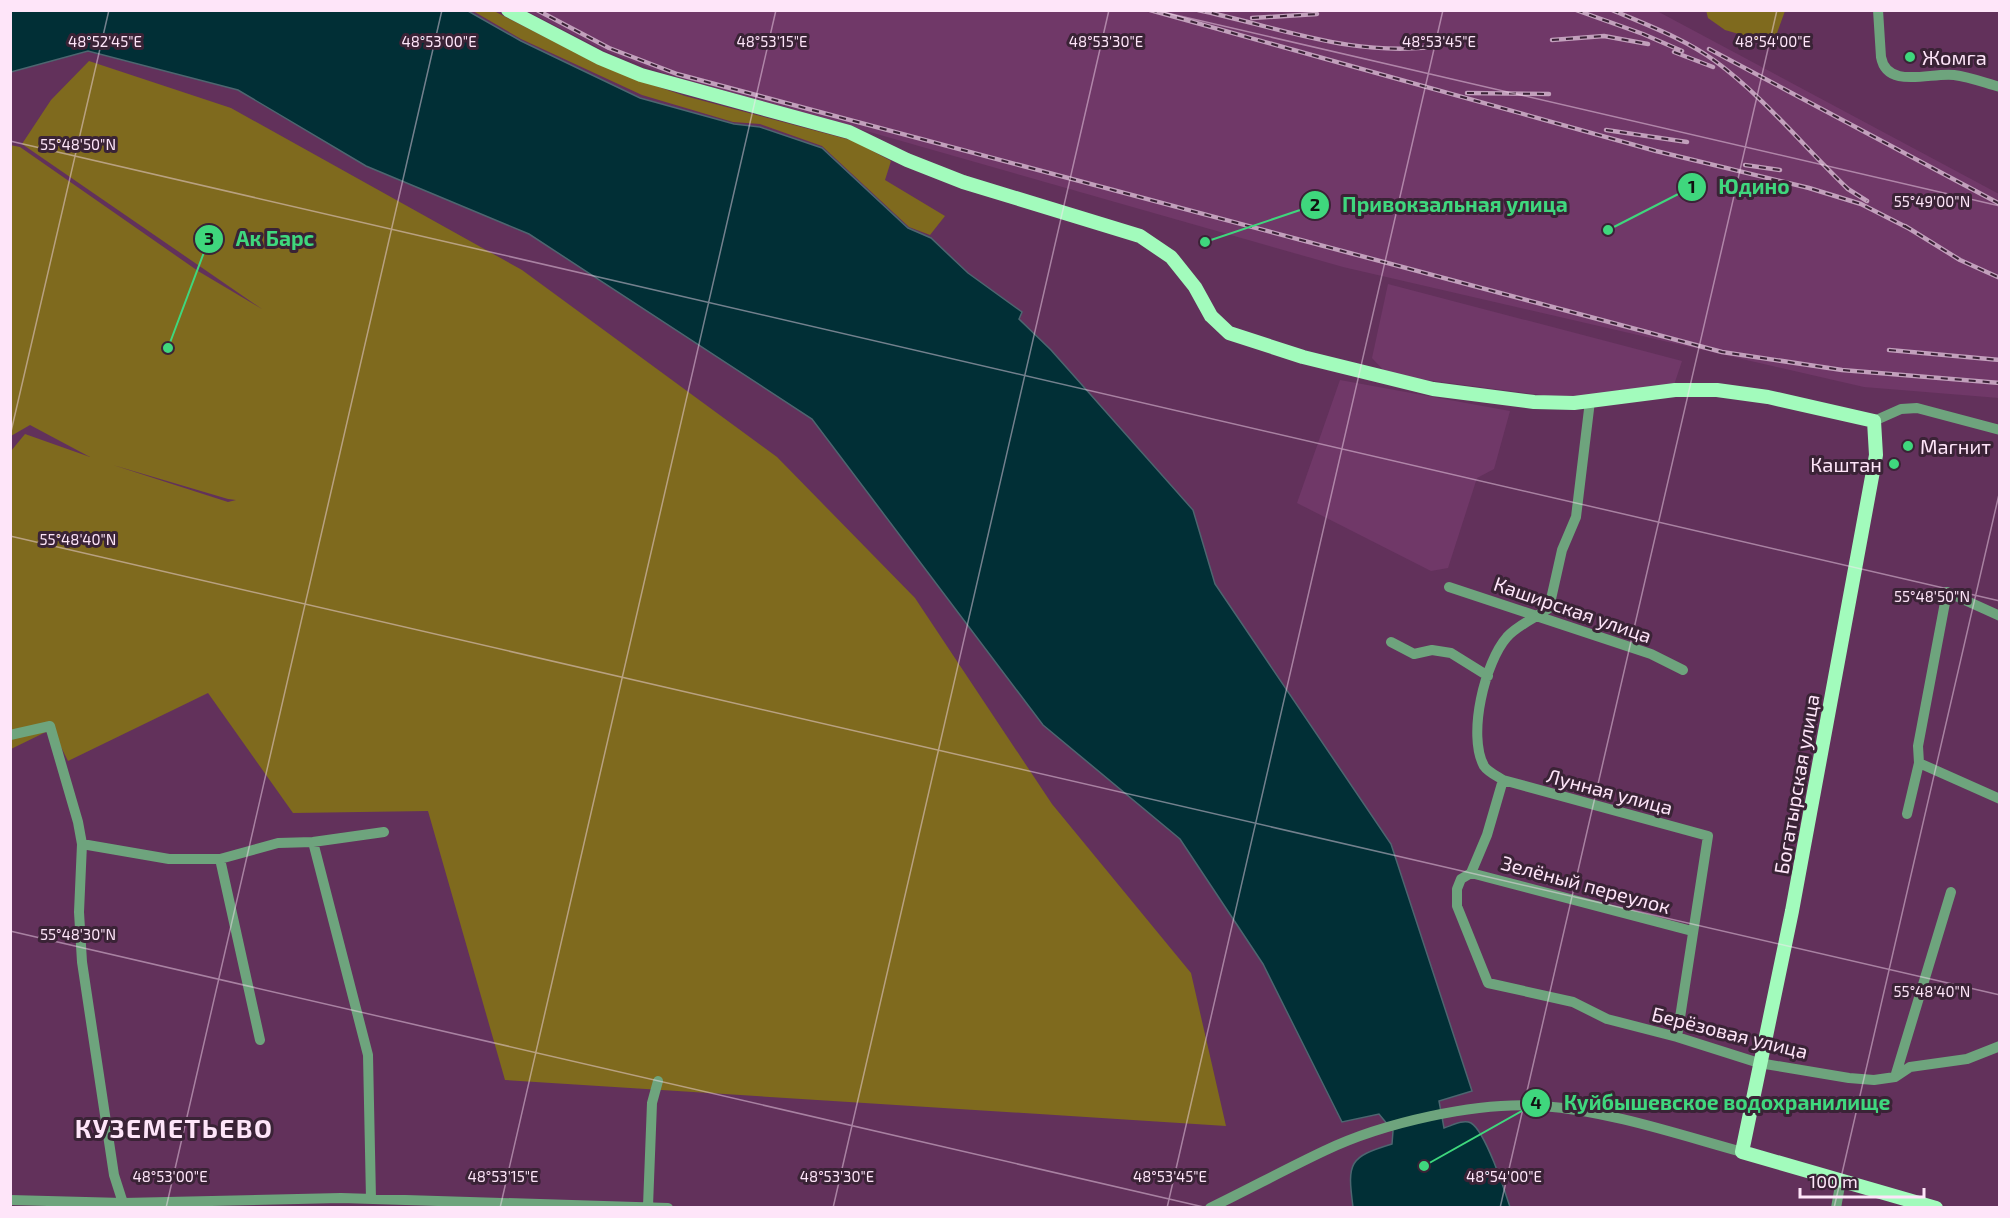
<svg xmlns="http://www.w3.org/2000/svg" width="2010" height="1218" font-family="'Exo 2',sans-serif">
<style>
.built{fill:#703868}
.green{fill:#7f6a1e;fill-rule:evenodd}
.water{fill:#012f36;stroke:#4d6670;stroke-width:1.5}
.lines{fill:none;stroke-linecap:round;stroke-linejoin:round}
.minor{stroke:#6ea47d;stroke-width:10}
.major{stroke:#a2fbbc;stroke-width:14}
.rail-casing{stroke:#c2a0bc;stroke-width:4.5}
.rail{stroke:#3a2336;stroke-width:2;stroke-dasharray:7;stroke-linecap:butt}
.ticks{fill:none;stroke:#fee5f9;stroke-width:1.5;stroke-opacity:0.45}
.poi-dot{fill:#3fd77d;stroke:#3a2336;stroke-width:2}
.labels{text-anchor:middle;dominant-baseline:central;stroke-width:6;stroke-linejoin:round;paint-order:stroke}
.poi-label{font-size:20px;fill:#fee5f9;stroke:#3a2336;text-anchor:start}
.street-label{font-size:20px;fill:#fee5f9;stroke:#3a2336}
.district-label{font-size:26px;font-weight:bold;letter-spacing:1.5px;fill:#fee5f9;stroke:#3a2336}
.ticks-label{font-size:15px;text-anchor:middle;fill:#fee5f9;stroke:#3a2336;stroke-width:6;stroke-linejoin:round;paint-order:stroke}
.leader{fill:none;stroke:#3fd77d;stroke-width:2}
.callout-dot{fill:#3fd77d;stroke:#3a2336;stroke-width:2}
.mark-label{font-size:18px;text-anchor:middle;font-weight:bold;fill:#111}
.callout-label{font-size:21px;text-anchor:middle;font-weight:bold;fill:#3fd77d;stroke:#3a2336;stroke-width:6;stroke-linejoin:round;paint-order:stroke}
</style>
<rect width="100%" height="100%" fill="#62315b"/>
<path class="built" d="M527,11H1657L1999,194V398L1864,387L1343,267L663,73L605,51Z
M1388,284L1682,361L1674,385L1565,398L1388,375L1372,358Z
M1340,380L1510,411L1494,469L1477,478L1448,568L1431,571L1297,503Z"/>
<path class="green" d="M1706,10L1785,11L1773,44L1725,30L1708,18Z
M473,11H494L596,63L638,80L685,96L854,141L891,161L885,180L945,216L930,235L909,227L822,146L760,124L733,122L642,95L521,39Z
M89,61L231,108L522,270L777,457L915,598L1052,804L1191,973L1226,1126L505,1080L428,811L293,813L208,693L68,761L52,729L11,749V451L25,434L90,457L30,425L11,436L10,145L20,147L198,271L262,309L22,144L51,100ZM113,465L228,499L236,500L228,502Z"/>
<path class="water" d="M11,11H468L521,41L640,98L734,124L760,127L822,148L908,228L931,238L968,273L1022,312L1019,319L1051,350L1193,510L1215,584L1391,844L1472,1091L1439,1101L1444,1128C1451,1126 1463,1119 1471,1123C1485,1131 1505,1191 1510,1207H1353C1347,1162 1349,1157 1392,1144L1393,1131L1379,1114L1342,1122L1263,964L1180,839L1043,725L812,419L529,234L366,166L238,90L88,51L11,72Z"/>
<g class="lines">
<path class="minor" d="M1878,10L1881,57C1887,90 1931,72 1954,75C1970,77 1985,83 2000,87
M1590,401L1576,517L1562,550L1549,608C1536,618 1519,624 1507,637C1485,662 1467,735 1484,766C1488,772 1497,776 1503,780L1487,835L1471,873L1461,879L1457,889V906L1488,983L1573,1002L1607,1019L1677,1037L1759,1063L1849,1078L1874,1080L1895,1077L1910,1067L1967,1059L2000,1046
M1874,421L1901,409L1917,408L2000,430
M1449,587L1651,654L1683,670
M1391,642L1414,654L1432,650L1451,653L1488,676
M10,735L50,726L78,822L82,844L79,912L82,962L114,1175L123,1203
M1919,763L2000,799
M1503,780L1708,836L1677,1037
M1907,814L1919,763L1918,746L1947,592L2000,616
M313,842L368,1055L371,1199
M82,844L169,859H220L278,843L313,842L384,832
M220,859L260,1040
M1471,873L1692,931
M1895,1077L1951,892
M10,1200L123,1203L341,1198L668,1208
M648,1206L652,1103L658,1081
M1210,1208C1249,1189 1286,1169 1324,1151C1382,1123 1478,1101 1542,1106C1609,1111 1677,1134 1742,1152
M1836,1208L1841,1180"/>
<path class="major" d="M508,10L600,58L641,75L849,132L907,160L963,182L1140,236L1171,257L1195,287L1211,316L1229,333L1303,357L1433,389L1534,402L1574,403L1675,390H1717L1768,397L1874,421L1876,455L1792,911L1742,1152L1936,1208"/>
<g class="rail-casing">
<path id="rail" d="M537,10L609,48L677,74L1722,352L1842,370L2000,383
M1150,10L1656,151L1809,188L1861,204L1910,229
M1198,10C1282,28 1353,58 1440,46
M1576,10L1643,34L1682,51
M1612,10C1647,25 1685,39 1715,61C1764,97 1804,147 1848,189L1867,201
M1252,18L1317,14
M1552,40L1604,36L1648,44
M1709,49L2000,204
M1674,52L1713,67
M1467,93L1549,94
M1606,130L1687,142
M1745,165L1780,170
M1905,226L1960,260L2000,278
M1889,350L2000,360"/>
</g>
<use href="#rail" class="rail"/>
</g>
<path class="ticks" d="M1154,10L2000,206M10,141L2000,601M10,436L109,10M10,536L2000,995M10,931L1208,1208M166,1208L442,10M500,1208L776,10M833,1208L1109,10M1167,1208L1443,10M1500,1208L1777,10M1834,1208L2000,490"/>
<g class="poi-dot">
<circle cx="1910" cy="57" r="6"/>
<circle cx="1908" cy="446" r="6"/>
<circle cx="1894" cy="464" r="6"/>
</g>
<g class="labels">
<g class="poi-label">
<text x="1922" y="57">Жомга</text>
<text x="1920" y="446">Магнит</text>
<text x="1882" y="464" text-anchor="end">Каштан</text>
</g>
<g class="street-label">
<text transform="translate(1573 609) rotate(19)">Каширская улица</text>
<text transform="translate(1796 784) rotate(-80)">Богатырская улица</text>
<text transform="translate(1610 791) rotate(15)">Лунная улица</text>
<text transform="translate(1586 884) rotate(15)">Зелёный переулок</text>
<text transform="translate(1730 1032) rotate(14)">Берёзовая улица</text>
</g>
<g class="district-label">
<text x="174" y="1127">КУЗЕМЕТЬЕВО</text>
</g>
</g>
<g class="ticks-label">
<text x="105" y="47">48°52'45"E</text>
<text x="439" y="47">48°53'00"E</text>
<text x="772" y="47">48°53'15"E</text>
<text x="1106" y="47">48°53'30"E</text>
<text x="1439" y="47">48°53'45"E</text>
<text x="1773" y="47">48°54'00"E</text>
<text x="78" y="150">55°48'50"N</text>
<text x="1932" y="207">55°49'00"N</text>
<text x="78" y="545">55°48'40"N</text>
<text x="1932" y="602">55°48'50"N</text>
<text x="78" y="940">55°48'30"N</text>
<text x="1932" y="997">55°48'40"N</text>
<text x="170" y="1182">48°53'00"E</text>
<text x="503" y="1182">48°53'15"E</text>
<text x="837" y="1182">48°53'30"E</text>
<text x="1170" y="1182">48°53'45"E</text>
<text x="1504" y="1182">48°54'00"E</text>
</g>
<path class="leader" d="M1608 230L1692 187M1205 242L1315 205M168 348L209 239M1424 1166L1536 1103"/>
<g class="callout-dot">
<circle cx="1608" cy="230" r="6"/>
<circle cx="1205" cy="242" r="6"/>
<circle cx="168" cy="348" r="6"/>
<circle cx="1424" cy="1166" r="6"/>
<circle cx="1692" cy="187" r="15"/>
<circle cx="1315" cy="205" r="15"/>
<circle cx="209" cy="239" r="15"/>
<circle cx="1536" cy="1103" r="15"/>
</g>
<g class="mark-label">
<text x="1692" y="193">1</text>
<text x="1315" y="211">2</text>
<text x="209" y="245">3</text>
<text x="1536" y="1109">4</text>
</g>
<g class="callout-label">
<text x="1754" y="194">Юдино</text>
<text x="1455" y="212">Привокзальная улица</text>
<text x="275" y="246">Ак Барс</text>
<text x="1727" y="1110">Куйбышевское водохранилище</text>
</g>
<rect width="2010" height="1218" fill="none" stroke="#fee5f9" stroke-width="24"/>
<path d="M1800 1188v9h124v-9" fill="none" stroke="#fee5f9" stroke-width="3"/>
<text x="1809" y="1188" font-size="18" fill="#fee5f9" stroke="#3a2336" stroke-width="4.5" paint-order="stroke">100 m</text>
</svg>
